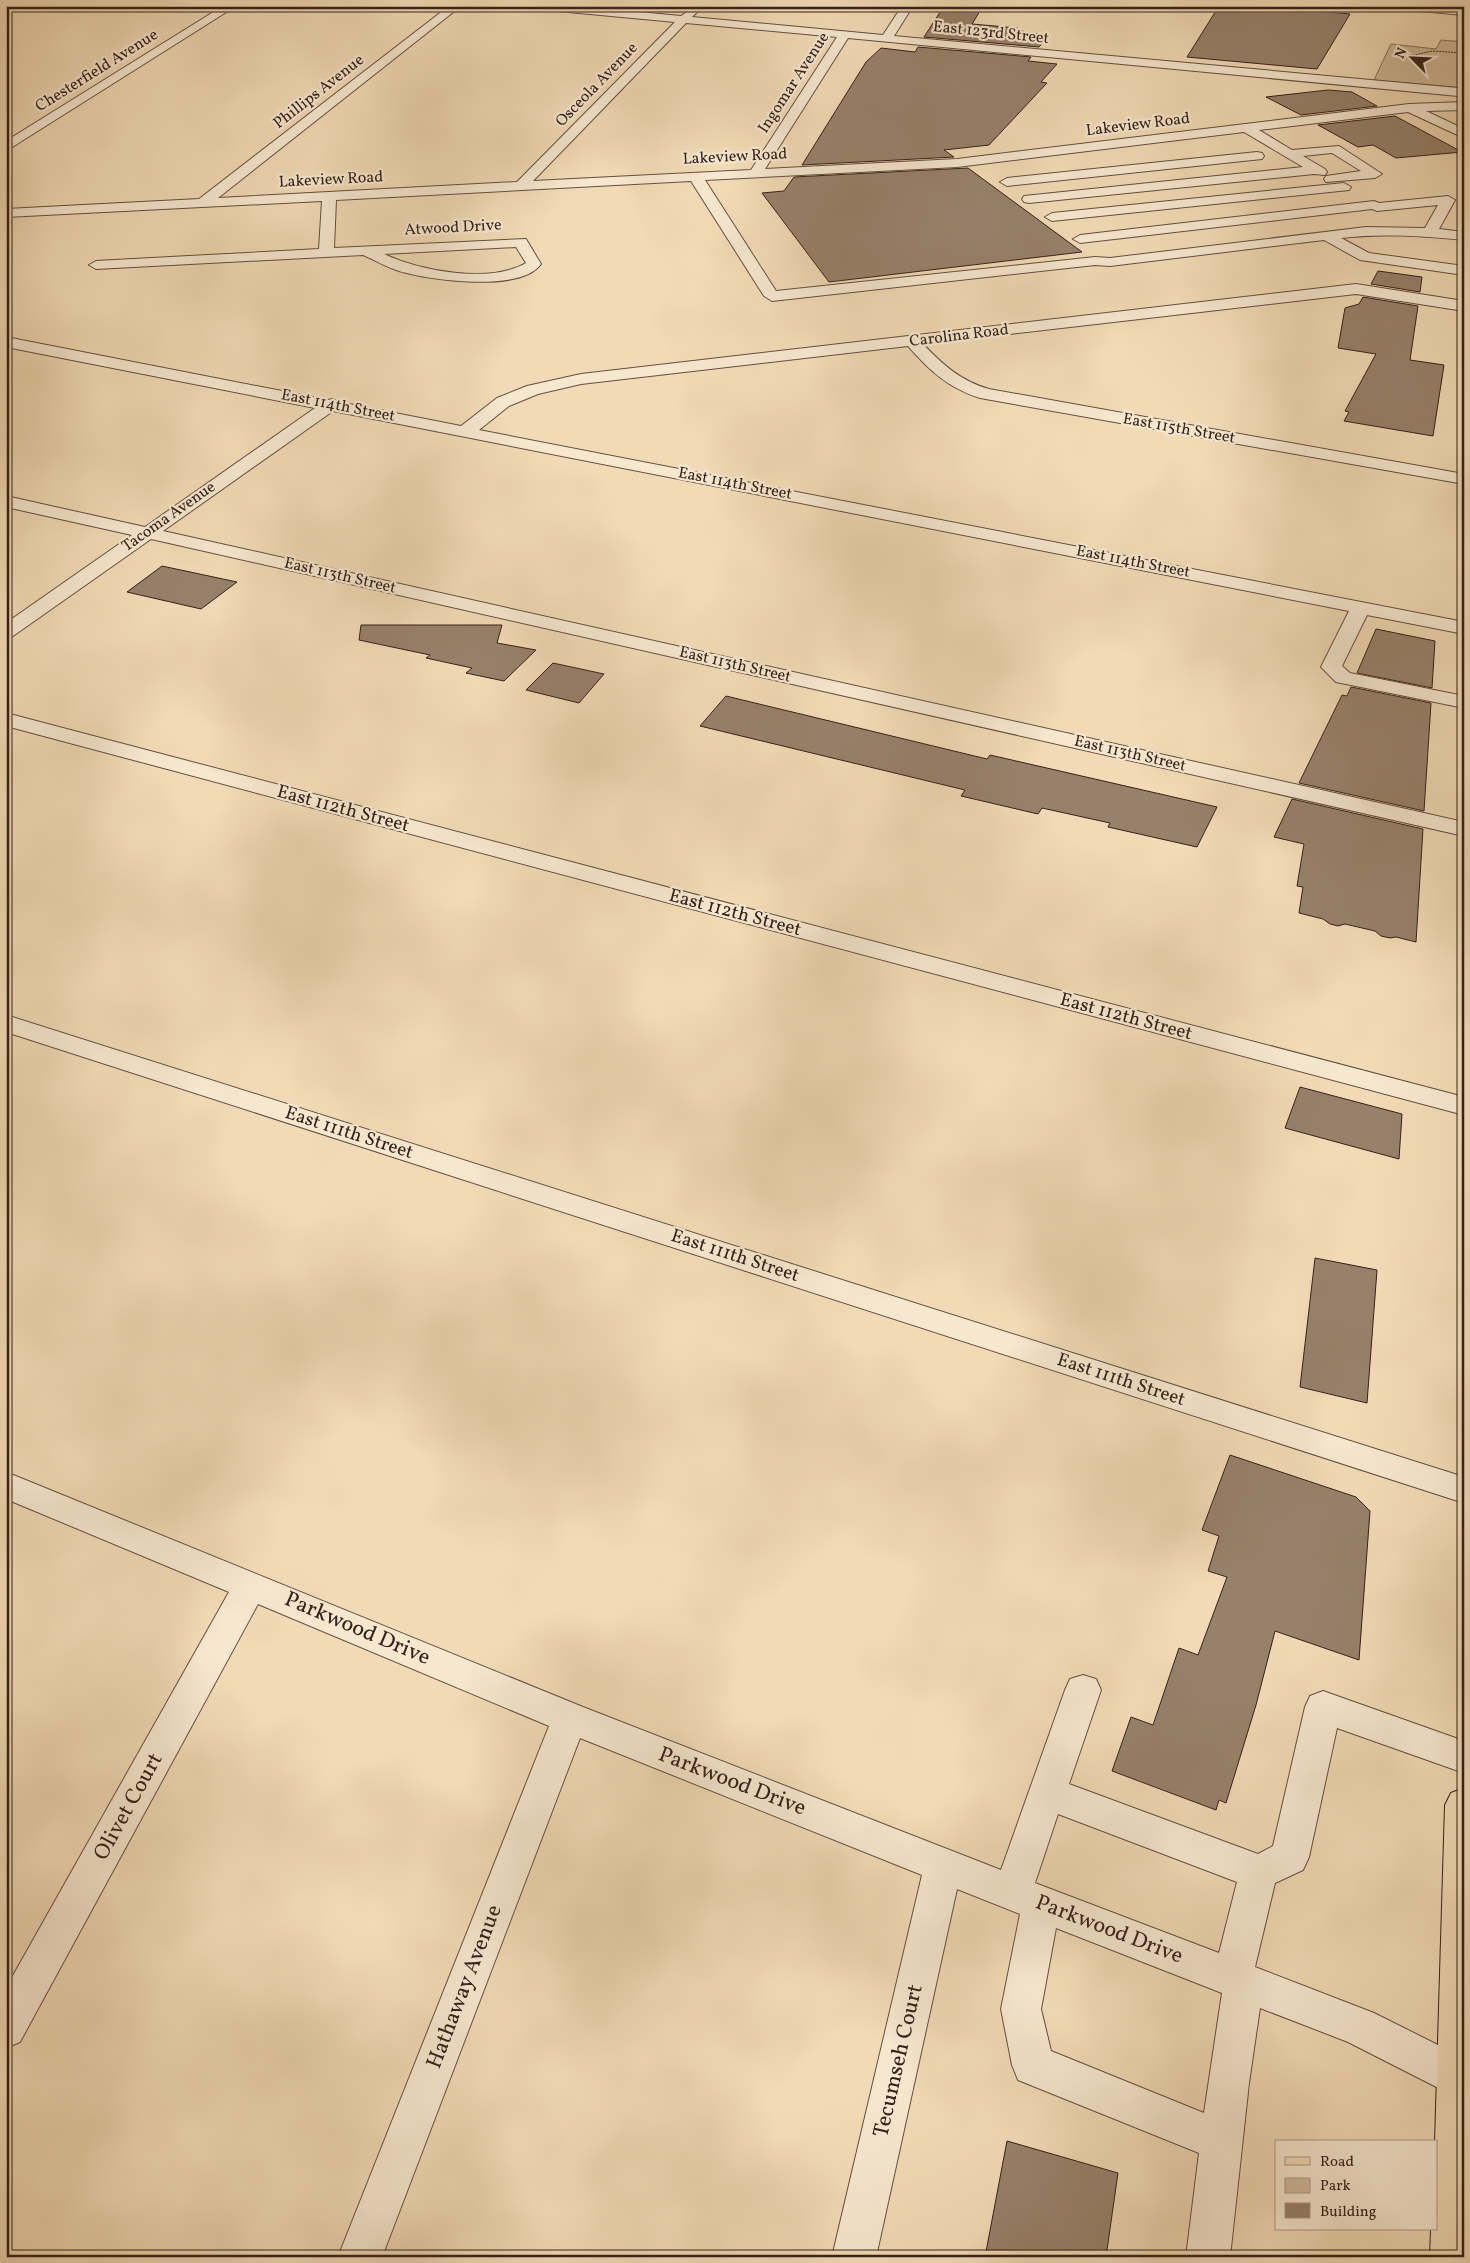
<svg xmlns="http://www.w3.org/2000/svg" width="1470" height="2263" font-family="Vollkorn,serif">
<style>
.green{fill:#d1bb9b;stroke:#836e5a}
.building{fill:#97816b;stroke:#35211a}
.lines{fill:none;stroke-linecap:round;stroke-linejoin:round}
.minor-casing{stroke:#644f41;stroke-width:2}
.major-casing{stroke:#35211a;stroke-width:2}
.path{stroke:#35211a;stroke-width:1;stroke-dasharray:2 1;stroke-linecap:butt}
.minor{fill:#f6e7cf;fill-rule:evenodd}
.major{fill:#f1dab5;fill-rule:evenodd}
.labels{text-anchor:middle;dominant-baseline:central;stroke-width:4.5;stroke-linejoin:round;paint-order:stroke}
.far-street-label{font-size:16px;fill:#35211a;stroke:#f6e7cf}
.street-label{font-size:19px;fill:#35211a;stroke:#f6e7cf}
.near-street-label{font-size:22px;fill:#35211a;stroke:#f6e7cf}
</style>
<rect width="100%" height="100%" fill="#f1dab5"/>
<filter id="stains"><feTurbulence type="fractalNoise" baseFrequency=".004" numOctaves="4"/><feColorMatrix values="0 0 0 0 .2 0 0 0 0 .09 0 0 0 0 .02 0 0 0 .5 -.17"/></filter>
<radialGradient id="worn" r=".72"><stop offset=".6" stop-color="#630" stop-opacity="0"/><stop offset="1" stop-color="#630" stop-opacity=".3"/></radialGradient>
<path class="green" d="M1441,40L1464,42V88L1374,80L1391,44L1436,49Z"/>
<path class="building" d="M944,6H983L972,24L1017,28L1024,32L1049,35L1039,47L924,37Z
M1219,6H1271L1350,14L1317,69L1187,57Z
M918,47L1031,57L1028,61L1057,64L1041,82L1047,83L989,145L944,150L954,157L802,165L866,62L881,48L915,52Z
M1328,90L1352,92L1377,106L1301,115L1266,97Z
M1395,116L1462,152L1396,158L1373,145L1358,147L1318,125Z
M968,168L1082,252L829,282L762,193L784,191L794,177Z
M1378,271L1422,277L1420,292L1371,284Z
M1363,297L1418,306L1410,360L1444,365L1433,436L1344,421L1349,412L1345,411L1376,354L1338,348L1345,308L1359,304Z
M162,566L237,582L201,609L127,592Z
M361,625H502L497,643L536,650L504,681L466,673L472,668L426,658L430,655L359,640Z
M1376,629L1435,641L1432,688L1357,673Z
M553,663L604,674L579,703L526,690Z
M1351,687L1431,703L1424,811L1299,783L1342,695L1347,696Z
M726,696L987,759L990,755L1217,807L1197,847L1108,827L1110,823L1042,808L1038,814L961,796L965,790L700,726Z
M1292,799L1423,829L1416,942L1396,937L1390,938L1381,936L1375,931L1345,924L1338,926L1330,924L1323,919L1299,913L1303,887L1297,886L1304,844L1274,837Z
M1300,1087L1402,1114L1399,1159L1285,1128Z
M1315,1258L1377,1270L1367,1403L1300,1387Z
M1230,1455L1356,1497L1370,1511L1359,1660L1275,1631L1256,1705L1226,1803L1219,1800L1216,1810L1112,1771L1131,1717L1153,1725L1179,1648L1198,1655L1227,1577L1208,1571L1219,1536L1202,1530Z
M1007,2141L1118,2173L1106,2257H985Z"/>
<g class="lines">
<g class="minor-casing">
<path id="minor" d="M6,6H17L6,13Z
M223,6H236L6,151V141Z
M449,6H461L218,198L517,182L675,22L536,9L531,6H574L681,16L691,9L697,12L692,17L883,35L902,6H913L894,36L1458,88L1464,93L1458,96L848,38L765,169L957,159L1409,104L1464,102V110L1426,111L1464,129V138L1408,112L1259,130L1292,150L1339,146L1382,174L1375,178L1326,182L1324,179L1326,176L1361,171L1332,153L1303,156L1325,169L1327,172L1325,175L1314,174L1029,203L1024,202L1022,199L1024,196L1303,167L1244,132L957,167L705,180L776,291L1095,257L1110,258L1366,227L1425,228L1438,205L1377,211L1372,209L1080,243L1073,239L1080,235L1374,201L1379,203L1448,196L1455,200L1439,229L1464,232V240C1422,236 1382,233 1341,238L1369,253L1464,266V275L1360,260L1324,240L1110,266L1095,265L772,301L764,296L691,181L336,200L334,248L526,239L541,264C521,293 428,280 399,271C386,267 375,260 363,255L96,269L89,265L96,261L319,249L322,201L6,217V209L199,199ZM686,23L837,37L751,170L533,181ZM516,247L526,263C490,284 420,271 384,254Z
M1393,6L1464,9V15L1398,9Z
M1257,152L1262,153L1264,156L1262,159L1007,186L1000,182L1007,178Z
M1344,183L1351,187L1349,190L1052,221L1045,217L1052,213Z
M1356,284L1464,301V311L1356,294L923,344C943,365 961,381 989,389L1464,474V484L980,398C948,388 929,370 908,346L581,384L538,394L509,406L479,430L1464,622V634L1367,615L1342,666L1350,673L1464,696V708L1336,682L1321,667L1349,611L333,411L163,531L1464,822V836L151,539L13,636L6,638V623L132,535L6,507V496L145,527L315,408L6,347V337L328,400L332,399L339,402L461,426L497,398L527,386L581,374Z
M6,713L1464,1097V1115L6,726Z
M6,1015L1464,1477V1503L6,1032Z
M6,1472L583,1707L1001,1870L1065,1690L1070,1679L1083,1675L1096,1679L1101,1690L1069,1784L1258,1854L1273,1846L1305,1707L1310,1696L1323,1691L1464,1741V1773L1337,1728L1309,1857L1303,1870L1275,1883L1255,1967L1374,2013L1464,2058V2101L1348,2042L1260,2008L1249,2083L1230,2257H1186L1199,2153L1018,2080L1012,2065L1001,2009L1020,1914L957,1889L876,2257H832L922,1875L580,1738L382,2257H338L549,1726L258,1604L20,2042L6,2048V1988L229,1592L6,1499ZM1058,1814L1237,1882L1219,1953L1035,1883ZM1056,1928L1222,1993L1204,2113L1051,2051L1041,2009Z"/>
</g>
<g class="major-casing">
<path id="major" d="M1464,1788V2257H1430L1431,2229H1436L1435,2142L1445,1805L1451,1793Z"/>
</g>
<path class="path" d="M1401,58L1432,51L1464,53"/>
<use href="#minor" class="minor"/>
<use href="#major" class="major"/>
</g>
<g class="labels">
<g class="far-street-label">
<text transform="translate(991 33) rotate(6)">East 123rd Street</text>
<text transform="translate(97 71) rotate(-32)">Chesterfield Avenue</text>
<text transform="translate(794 83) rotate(-57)">Ingomar Avenue</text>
<text transform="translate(597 85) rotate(-46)">Osceola Avenue</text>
<text transform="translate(319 92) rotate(-38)">Phillips Avenue</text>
<text transform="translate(1138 125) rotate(-7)">Lakeview Road</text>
<text transform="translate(735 157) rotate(-3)">Lakeview Road</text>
<text transform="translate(331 180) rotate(-3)">Lakeview Road</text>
<text transform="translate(453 228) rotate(-3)">Atwood Drive</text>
<text transform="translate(959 336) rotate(-7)">Carolina Road</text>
<text transform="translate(338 406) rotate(11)">East 114th Street</text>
<text transform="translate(1179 429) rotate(10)">East 115th Street</text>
<text transform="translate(735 484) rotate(11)">East 114th Street</text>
<text transform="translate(169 517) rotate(-35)">Tacoma Avenue</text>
<text transform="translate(1133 562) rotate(11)">East 114th Street</text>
<text transform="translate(340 576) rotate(13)">East 113th Street</text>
<text transform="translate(735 665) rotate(13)">East 113th Street</text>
<text transform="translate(1130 754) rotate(13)">East 113th Street</text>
</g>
<g class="street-label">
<text transform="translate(343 809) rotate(15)">East 112th Street</text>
<text transform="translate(735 913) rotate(15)">East 112th Street</text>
<text transform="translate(1126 1017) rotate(15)">East 112th Street</text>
<text transform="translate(349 1133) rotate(18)">East 111th Street</text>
<text transform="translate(735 1256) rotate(18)">East 111th Street</text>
<text transform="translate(1121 1380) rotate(18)">East 111th Street</text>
</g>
<g class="near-street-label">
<text transform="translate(357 1629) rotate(23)">Parkwood Drive</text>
<text transform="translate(732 1782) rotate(21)">Parkwood Drive</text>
<text transform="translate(129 1807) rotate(-61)">Olivet Court</text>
<text transform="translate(1109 1930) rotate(21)">Parkwood Drive</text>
<text transform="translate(465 1987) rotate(-69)">Hathaway Avenue</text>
<text transform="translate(899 2061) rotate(-77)">Tecumseh Court</text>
</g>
</g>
<rect width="1470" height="2263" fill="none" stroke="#f1dab5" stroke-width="25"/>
<rect x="8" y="8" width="1455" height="2248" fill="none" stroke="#35211a" stroke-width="2.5"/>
<rect x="12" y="12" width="1445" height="2238" fill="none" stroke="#35211a"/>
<rect x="1275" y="2140" width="162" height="90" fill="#f6e7cf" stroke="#a99887"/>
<rect x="1285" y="2157" width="25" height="8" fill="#f1dab5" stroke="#a99887"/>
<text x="1320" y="2166" font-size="15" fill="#35211a">Road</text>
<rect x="1285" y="2178" width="25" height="15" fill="#d1bb9b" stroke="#a99887"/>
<text x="1320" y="2190" font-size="15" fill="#35211a">Park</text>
<rect x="1285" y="2203" width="25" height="15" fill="#97816b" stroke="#a99887"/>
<text x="1320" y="2216" font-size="15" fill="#35211a">Building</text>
<g transform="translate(1412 58) rotate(294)" stroke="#f6e7cf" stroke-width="4" paint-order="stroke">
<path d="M0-4L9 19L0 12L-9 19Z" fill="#35211a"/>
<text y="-8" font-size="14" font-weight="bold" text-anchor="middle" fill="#35211a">N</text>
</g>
<rect width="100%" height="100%" filter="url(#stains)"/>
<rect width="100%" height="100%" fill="url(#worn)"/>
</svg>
